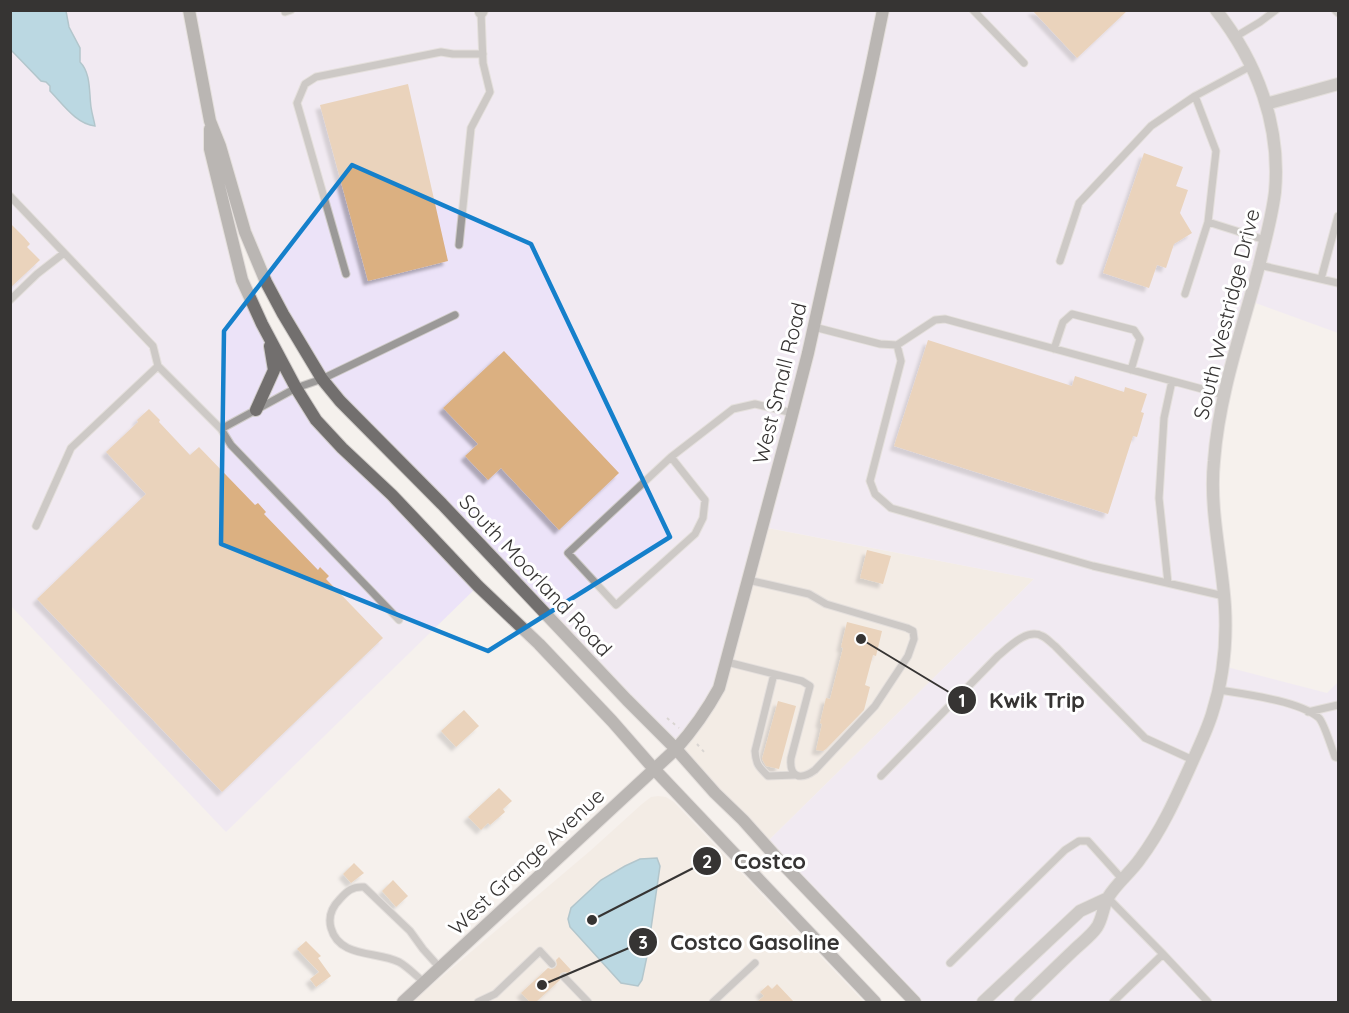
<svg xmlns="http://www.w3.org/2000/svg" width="1349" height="1013" font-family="Quicksand,sans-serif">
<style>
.built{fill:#f0e6dc}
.industrial{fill:#ece3f8}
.water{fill:#74bbd4;stroke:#6192a4;stroke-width:1.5}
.building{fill:#dbb081;filter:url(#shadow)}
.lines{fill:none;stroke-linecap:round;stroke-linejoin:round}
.lane-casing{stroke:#cfcbc8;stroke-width:9}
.street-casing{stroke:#cfcbc8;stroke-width:14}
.secondary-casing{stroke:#cfcbc8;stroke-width:14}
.path{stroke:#b7b4b1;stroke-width:2;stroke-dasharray:3 4.5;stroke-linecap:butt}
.lane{stroke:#9b9998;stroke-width:7}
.street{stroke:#9b9998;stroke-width:12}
.secondary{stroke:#726f6e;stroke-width:12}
.marked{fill:none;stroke:#1580cb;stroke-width:4.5;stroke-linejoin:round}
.labels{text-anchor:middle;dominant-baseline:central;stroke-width:6;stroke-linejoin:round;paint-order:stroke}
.street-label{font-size:21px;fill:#363433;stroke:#fff}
.leader{fill:none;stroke:#363433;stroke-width:2}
.callout-dot{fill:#363433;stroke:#fff;stroke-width:2}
.mark-label{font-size:18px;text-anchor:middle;font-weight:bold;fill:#fff}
.callout-label{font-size:22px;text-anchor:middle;font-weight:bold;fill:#363433;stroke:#fff;stroke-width:6;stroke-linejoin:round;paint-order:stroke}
</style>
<defs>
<filter id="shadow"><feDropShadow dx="-4.5" dy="4.5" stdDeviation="1.5" flood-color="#0004"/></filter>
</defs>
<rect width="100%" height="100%" fill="#f5f1ed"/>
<path class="built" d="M762,527L1034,579L765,844L676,749Z
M658,796L666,797L674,802L864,1002H412L590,851L642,804L651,797Z"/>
<path class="industrial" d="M11,11H1338V333L1250,301L1213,463L1223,666L1327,693L1338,682V1002H915L765,844L1034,579L763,527L722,681L676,749L340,401L266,282L210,117L242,280L316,420L478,586L226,832L11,606Z"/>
<path class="water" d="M11,10L66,11L69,27L80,48V62C91,73 89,92 91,107C92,114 94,120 95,126C76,124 62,103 50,91V86L46,82L41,81L11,50Z
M657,858L660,866L647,956L642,980L638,986L621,983L570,927L568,919L571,908L601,880L625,866L640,859Z"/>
<path class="building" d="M1032,10H1128L1077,58Z
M408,84L448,261L368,281L320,105Z
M1144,153L1183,167L1176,186L1188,190L1180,213L1192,233L1174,244L1166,268L1157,265L1149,288L1103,273Z
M10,223L24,237L30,244L27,247L40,260L10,288Z
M928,340L1072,386L1075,376L1124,392L1125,387L1147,394L1141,412L1144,413L1137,437L1133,436L1108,514L894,446Z
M504,351L619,473L559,530L501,468L488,480L465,456L478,444L443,408Z
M149,409L160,420L159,422L190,455L199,447L255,505L258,503L266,512L264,514L318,570L320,567L329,576L326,579L383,638L222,792L37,599L146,494L106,452L138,422L137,420Z
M867,550L891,556L883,584L860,578Z
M847,622L882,631L876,656L873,655L865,685L870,687L864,710L826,749L823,751L816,750L822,724L820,723L826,698L830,699L843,648L841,647Z
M778,701L796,706L779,769L766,766L762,759Z
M464,710L479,726L456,747L441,731Z
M499,788L512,801L503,809L505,812L490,825L488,823L481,830L468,817Z
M354,863L364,873L351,883L343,874Z
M393,880L408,896L396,907L382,891Z
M306,941L321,956L318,958L331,976L316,987L310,979L319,972L297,949Z
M559,957L571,970L568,973L565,972L561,973L559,976L560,980L536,1002H530L521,993L548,968L551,969L555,968L557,965L556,960Z
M777,984L794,1002H757L764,996L760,992L768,985L772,989Z"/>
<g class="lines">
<g class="lane-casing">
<path id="lane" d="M285,10V12L291,10
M973,10L1024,63
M1335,10L1338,13
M1235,37L1260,22L1276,10
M1251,66L1195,96L1216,151L1208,222L1265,240
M10,196L153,346L158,366L221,429L296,388L322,379L455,315
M459,245L471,128L490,92L483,63L481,12
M1060,261L1079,203L1151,126L1195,96
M1259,265L1338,283
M346,274L297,103L305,84L316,77L441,52L453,54H483
M1321,279L1338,216
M1185,294L1208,222
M10,300L37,274L64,253
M814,327L880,344L897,345L935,320L945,319L1224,395
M897,345L901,361L870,481L875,494L891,508L1093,566L1224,596
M1054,349L1063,322L1072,314L1134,330L1140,339L1131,370
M221,429L231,445L399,620
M671,457L568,553L616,605L695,534L703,518L705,500L671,457L733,409L755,404L793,413
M36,526L71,448L158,366
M1168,583L1159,498L1164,418L1172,381
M727,662L802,681L810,686L791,758C789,777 800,781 815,770L875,706L908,656L914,639L913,631L907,628L826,604L809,594L748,580
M774,674L755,751C756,765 759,767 768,776L795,775
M1219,690C1244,694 1300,701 1319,718C1324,723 1332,749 1335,757L1338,758
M1308,712L1338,705
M881,776L998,656C1009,647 1027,628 1042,636C1047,638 1051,643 1055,646L1145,738L1193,760
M1108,898L1163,954L1208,1002
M950,963L1065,850L1079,841H1088L1123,880
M564,977L588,1002
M424,982C416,976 408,967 399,962C377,951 339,958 331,928C328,917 332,907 340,899C347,891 353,886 364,887L410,931L423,949L440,968
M478,1002L495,994L540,951L552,964
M713,1002L755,963
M1113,1002L1163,954"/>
</g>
<g class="street-casing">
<path id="street" d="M481,12L482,10
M1266,104L1338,84
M983,1002L1080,911L1108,898
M1020,1002C1038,985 1056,967 1074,950C1081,943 1092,935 1097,927C1103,918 1103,905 1109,896C1117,883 1131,872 1140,859C1161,831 1175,800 1189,769C1197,751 1206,733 1212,714C1223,680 1227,643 1225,607C1222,558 1209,510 1214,461C1219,394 1242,330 1259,266C1265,241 1272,217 1275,192C1281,125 1257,62 1216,10"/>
</g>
<g class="secondary-casing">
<path id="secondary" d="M189,10L210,121L220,146L245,232L266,282L283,314L322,379L340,401L442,504L627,700L676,749L715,793L743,820L777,858L915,1002
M210,129V149L242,280L262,324L296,388L316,420L342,448L392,495L478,586L539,644L612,721L654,769L875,1002
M256,410L274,370L270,346
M403,1002L676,749C692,731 707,710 719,688L790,423L808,353L870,73L883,10"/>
</g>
<path class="path" d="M667,718L679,728
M697,744L705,753"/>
<use href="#lane" class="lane"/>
<use href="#street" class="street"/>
<use href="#secondary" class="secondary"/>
</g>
<path d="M0 0H1349V1013H0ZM352,165L531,244L670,537L488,651L221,544L224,331Z" fill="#f5f1ed" fill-opacity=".55" fill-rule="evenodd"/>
<path class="marked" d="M352,165L531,244L670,537L488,651L221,544L224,331Z"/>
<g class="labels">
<g class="street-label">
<text transform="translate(1226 314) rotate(-76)">South Westridge Drive</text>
<text transform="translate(779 383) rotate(-76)">West Small Road</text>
<text transform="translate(536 575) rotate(47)">South Moorland Road</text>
<text transform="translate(526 861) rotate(-43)">West Grange Avenue</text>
</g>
</g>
<path class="leader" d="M861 639L962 700M592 920L707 861M542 985L643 942"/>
<g class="callout-dot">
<circle cx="861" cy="639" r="6"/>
<circle cx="592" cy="920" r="6"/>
<circle cx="542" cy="985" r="6"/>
<circle cx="962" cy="700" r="15"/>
<circle cx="707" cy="861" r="15"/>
<circle cx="643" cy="942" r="15"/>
</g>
<g class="mark-label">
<text x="962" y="707">1</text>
<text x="707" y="868">2</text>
<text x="643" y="949">3</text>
</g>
<g class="callout-label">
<text x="1037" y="708">Kwik Trip</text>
<text x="770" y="869">Costco</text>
<text x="755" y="950">Costco Gasoline</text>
</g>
<rect width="1349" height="1013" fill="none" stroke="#363433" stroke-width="24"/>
</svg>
